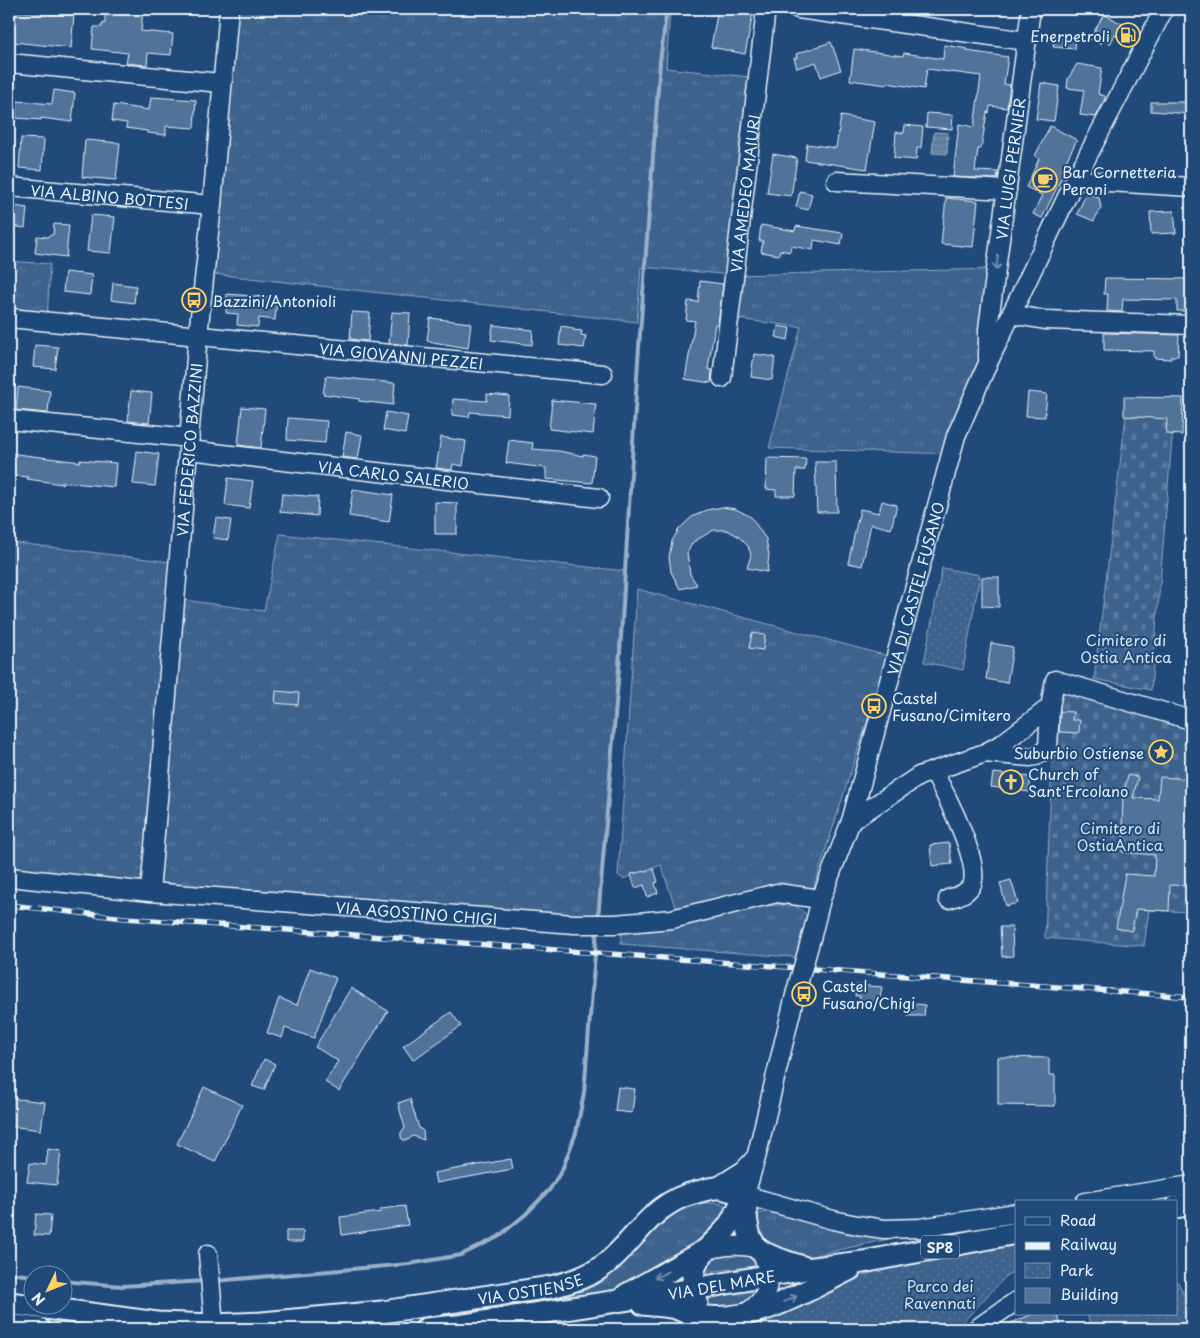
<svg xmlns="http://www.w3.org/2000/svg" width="1200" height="1338" font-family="'Playpen Sans',sans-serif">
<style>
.grass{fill:url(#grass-tufts);stroke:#92aac2}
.cemetery{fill:url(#cemetery-stones);stroke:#92aac2}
.park{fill:url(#park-dots);stroke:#92aac2}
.water{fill:url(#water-rules);stroke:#9ab0c7}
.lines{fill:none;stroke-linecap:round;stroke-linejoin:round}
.stream{stroke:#9ab0c7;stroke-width:4}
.building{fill:#517399;stroke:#e8f1f8}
.minor-casing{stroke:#e8f1f8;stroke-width:21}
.major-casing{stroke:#e8f1f8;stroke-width:25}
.minor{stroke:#1f4a7a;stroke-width:18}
.major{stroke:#1f4a7a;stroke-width:21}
.rail-casing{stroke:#e8f1f8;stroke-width:5.5}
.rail{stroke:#1f4a7a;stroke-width:4;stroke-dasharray:11;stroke-linecap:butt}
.minor-bridge-casing{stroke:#e8f1f8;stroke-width:21;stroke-linecap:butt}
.minor-bridge{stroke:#1f4a7a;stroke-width:18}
.oneway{stroke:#6f8dac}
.labels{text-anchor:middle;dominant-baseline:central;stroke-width:4;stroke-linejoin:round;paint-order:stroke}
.shield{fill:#1f4a7a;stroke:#acbfd2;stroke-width:1}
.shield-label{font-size:14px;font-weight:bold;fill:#e8f1f8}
.poi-label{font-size:15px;fill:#e8f1f8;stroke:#1f4a7a;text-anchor:start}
.street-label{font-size:15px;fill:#e8f1f8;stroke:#1f4a7a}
.park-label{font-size:15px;fill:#d7e3ed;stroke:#1f4a7a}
</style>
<defs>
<pattern id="grass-tufts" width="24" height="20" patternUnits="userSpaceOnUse" patternTransform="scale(1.25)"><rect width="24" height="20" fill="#3c628c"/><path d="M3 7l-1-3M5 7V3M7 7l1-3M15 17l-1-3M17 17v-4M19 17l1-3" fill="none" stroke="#58799d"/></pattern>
<pattern id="cemetery-stones" width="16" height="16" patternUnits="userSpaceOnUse" patternTransform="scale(1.25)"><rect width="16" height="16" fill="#3c628c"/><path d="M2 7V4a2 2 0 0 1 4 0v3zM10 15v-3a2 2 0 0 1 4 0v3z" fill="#58799d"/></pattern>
<pattern id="park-dots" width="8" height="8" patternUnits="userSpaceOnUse" patternTransform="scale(1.25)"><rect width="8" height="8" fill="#3c628c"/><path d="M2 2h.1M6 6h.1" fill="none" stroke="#58799d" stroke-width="1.8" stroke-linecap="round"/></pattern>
<pattern id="water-rules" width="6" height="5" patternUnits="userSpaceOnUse" patternTransform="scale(1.25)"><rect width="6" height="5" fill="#6685a7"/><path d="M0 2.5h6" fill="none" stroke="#596d82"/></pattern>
</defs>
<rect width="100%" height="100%" fill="#1f4a7a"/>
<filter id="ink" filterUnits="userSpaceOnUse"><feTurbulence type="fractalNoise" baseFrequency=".02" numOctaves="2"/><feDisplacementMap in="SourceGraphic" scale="10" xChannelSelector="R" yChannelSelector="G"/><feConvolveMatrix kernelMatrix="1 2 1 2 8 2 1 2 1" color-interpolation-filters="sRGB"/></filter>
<g filter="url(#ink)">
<path class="grass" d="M229,9H670L666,68L758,78L735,275L996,269L988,363L951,454L769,448L801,327L729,318L734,275L641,267L637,322L205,273Z
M9,261L50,264L47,321L9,318Z
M280,534L625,571L597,931L9,877V542L179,563L176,599L264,611Z
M637,589L888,656L813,890L780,883L746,891L706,905L679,912L673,901L661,865L623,879L618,875Z
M791,904C818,915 808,935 805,958L621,944L622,930L652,931L703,921L765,906Z
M691,1203H718L725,1205L724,1211L720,1218C687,1252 655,1283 606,1292C591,1295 575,1295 560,1296L586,1290L603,1281L624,1264L663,1217Z
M769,1210L776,1212L888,1239L803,1258L790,1259L767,1243L759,1230L757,1218L759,1214Z
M736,1253L751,1257L755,1266L699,1273C711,1256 716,1257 736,1253Z
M757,1289V1294L742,1307C728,1307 708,1311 701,1297Z"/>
<path class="cemetery" d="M1126,415H1174L1151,690L1094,679Z
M1055,680L1191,725V912L1149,910L1144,946L1045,938Z"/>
<path class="park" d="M942,568L980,575L963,670L924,662Z
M1016,1245V1271L1008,1274L956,1329H752L817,1296L879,1269Z
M1176,1278L1191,1310V1329H1092L1087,1314H1176Z"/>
<path class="water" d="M934,132L948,133L947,154L932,153Z"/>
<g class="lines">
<path class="stream" d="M598,919L619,669L638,361L660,61L667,9
M9,1273L32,1276
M62,1281L122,1286L205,1281
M215,1281L409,1264L461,1255L498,1237L526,1214L550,1189L562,1170L576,1133L584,1093L597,928"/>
</g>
<path class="building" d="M105,9H143L141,31L173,34L171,55L148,53L147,65L126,63L128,53L92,49L94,27H102V24H105Z
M718,9H731L753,13L745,54L711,47Z
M16,11L74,15L71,48L13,42Z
M1104,14L1137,32L1130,44L1115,35L1110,44L1103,40L1101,44L1090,39Z
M1055,33L1076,35L1075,49L1053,47Z
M831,42L841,70L821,77L816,62L797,68L794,58H797L796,54Z
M944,45L968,49L967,51L1008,57L1004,84L1010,85L1007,108L990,106L989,113L987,112L981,149H978L975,171L998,172L997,179L953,177L959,124L974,127L981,76L927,69L924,89L887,83V85L850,80L854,49L903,56L904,53L943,59Z
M1077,64L1102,68L1098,94L1105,96L1104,101L1096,117L1080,115L1084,90L1067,88L1068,79Z
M1041,83L1059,86L1054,121L1036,119Z
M54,90L75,93L72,122L41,118V120L16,118L17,101L52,104Z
M151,97L196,100L194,128L166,126V135L147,133V131L126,128L127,123L112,121L114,105L149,110Z
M1151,102H1191V114L1151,111Z
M927,113L953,115L952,129L926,127Z
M841,116L875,122L867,169L805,160L807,144L836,148Z
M905,125L923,127L921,148H917L916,160L894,158L896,132L904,133Z
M1050,126L1077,140L1061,171L1064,173L1042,218L1033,214L1042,195L1026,187L1039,159L1035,156Z
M21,138L44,139L42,170L19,168Z
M85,140L120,143L116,180L82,177Z
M773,154L797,158L791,196L767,193Z
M800,191L812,194L808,210L796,207Z
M1087,192L1099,198L1101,207L1094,221L1077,214Z
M946,198L978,201L973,247L941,244Z
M14,206L27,208L25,228L11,226Z
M1174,211L1176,233L1151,234L1150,212Z
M91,215L115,217L111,253L87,251Z
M54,224L69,225L66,257L35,253L37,236L48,237L49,235H53Z
M761,225L795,231L796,226L843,233L841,245L814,240L813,250L791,246L790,252L780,250L779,255L761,252L763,241H759Z
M65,272L92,275L90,295L63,292Z
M1105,278L1191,279V311H1177V300L1123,299L1122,312L1107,311L1108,294H1104Z
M700,281L723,284L718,324H715L708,369L712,370L711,383L685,379L695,321L686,320L688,301L698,302Z
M113,283L136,286L134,303L111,300Z
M227,294L277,298L275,320L259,318L258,327L237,325L238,314L226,313Z
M352,312L370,313L368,341L350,339Z
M392,312L410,313L408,345L389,343Z
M430,318L471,323L468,348L427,341Z
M493,325L533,330L532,345L491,340Z
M561,326L573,328V330L582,331L581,335L586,336L584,348L559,345Z
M778,326L790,328L788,340L776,337Z
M1104,333L1179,335L1178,356H1171V359L1154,358V351L1104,350Z
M35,345L58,347L55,369L33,367Z
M754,354L775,357L772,380L751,377Z
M326,376L395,383L393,405L359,401V399L323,394Z
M18,387L50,391L48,413L16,410Z
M131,391L152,393L149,423L128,421Z
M1028,392L1047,394L1045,417L1026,416Z
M487,394L509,396L508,415L470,412L469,417L452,415L453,399L487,401Z
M1124,397L1183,398L1182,435L1166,434L1167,419L1124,416Z
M552,400L596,404L593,434L549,429Z
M242,407L265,409L261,448L238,445Z
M386,412L408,416L405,434L383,430Z
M288,418L327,421L325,443L287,440Z
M346,432L362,435L358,459L342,457Z
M441,437L466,441L463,466L453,464L452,470L436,468Z
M509,440L533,443L532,449L559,451L583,456V454L595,456L592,483L546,479V468L506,463Z
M137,451L159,454L155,486L133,484Z
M9,453L80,462V460L116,463L114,487L62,482V484L27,479L28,477L9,475Z
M767,458L806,459L805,470H796L795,496H776V490L766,489Z
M815,462H836L837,512H817Z
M228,478L253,481L249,508L225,505Z
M353,489L393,495L389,522L349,516Z
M282,494L318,497L317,516L280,512Z
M882,501L897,505L891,529L871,524L862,566L848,563L860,509L879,513Z
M435,502L457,503V534H435Z
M722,507L736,509L751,517L759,529L766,539L769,555L767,572L747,568L751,555L748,546L738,536L727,530H714L693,542L687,553L690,574L697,585L680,589L671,572L669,557L672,541L679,529L692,517L707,510Z
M216,518L231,520L228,540L213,538Z
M982,577H999V607L982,606Z
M752,633L765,635L763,650L749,648Z
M991,643L1013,647L1007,683L986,679Z
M276,691L299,693L298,705L275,703Z
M1060,711L1073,712L1072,720H1080L1079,733L1059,732Z
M993,773L1031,777L1029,792L991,787Z
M1128,775L1138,777L1133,798L1158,799L1160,777L1191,779V886L1170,885L1169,911L1136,909L1132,931L1116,928L1125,874L1154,876L1155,855L1122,852L1124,829H1122L1123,797Z
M949,843L952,864L932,866L930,845Z
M654,869L658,882L655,883L658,893L647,897L644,885L635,888L631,874Z
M1011,880L1018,903L1006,906L1000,883Z
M1000,927H1012L1013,956L1002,957Z
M310,968L336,978L314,1038L285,1028L282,1038L267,1033L279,998L297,1005Z
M856,985L882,987L880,998L876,997L875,1005L859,1004L860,996H855Z
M351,988L388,1011L339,1091L325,1082L338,1061L315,1047Z
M909,1003L925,1005L924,1016H908Z
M451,1012L461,1026L413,1060L403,1046Z
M998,1057L1049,1058V1075H1055V1106L998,1105Z
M264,1059L275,1064L264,1090L252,1086Z
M204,1087L242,1105L215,1162L177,1144Z
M618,1087L635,1089L632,1113L615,1111Z
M9,1098L45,1102L41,1130L9,1126Z
M410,1099L419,1128L423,1131L424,1140L413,1136L408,1140H403L401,1137V1132L405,1128L398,1103Z
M48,1149L61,1151L57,1185L27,1182L30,1163L46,1165Z
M511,1159L513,1169L436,1183L434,1173Z
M405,1206L408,1225L342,1235L340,1217L381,1212V1209Z
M36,1214L51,1215L49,1236L34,1235Z
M286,1231H303V1242H286Z
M1033,1314H1057L1061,1325L1050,1329H996Z"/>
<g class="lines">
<g class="minor-casing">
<g id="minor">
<path d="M798,9L1027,41"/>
<path d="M9,63L221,83"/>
<path d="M1075,180L1191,187"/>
<path d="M836,181L1007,190"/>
<path id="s1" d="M9,187L212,205"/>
<path d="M1011,314L1045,320L1191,325"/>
<path id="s2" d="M9,318L603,374"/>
<path id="s3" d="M988,358V329L1031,9"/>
<path id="s4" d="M722,378L766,9"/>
<path d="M9,420L190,438"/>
<path id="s5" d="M189,450L599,498"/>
<path d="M985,753L1030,757L1036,756L1048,748L1050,707L1055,680L1191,720"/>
<path d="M933,771C944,791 984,867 971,886C965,895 957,896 948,899"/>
<path d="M851,821L919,776L985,753L1003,743L1050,707"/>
<path id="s6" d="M9,877L150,892L574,924H615L672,919L777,893L821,899"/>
<path id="s7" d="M150,892L198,335L212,205L229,9"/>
<path id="s8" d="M812,935L821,899L851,821L956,436L988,363L1075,180L1164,9"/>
<path d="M796,991L757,1154L745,1195L833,1220L857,1225L884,1229L920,1228L1016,1213"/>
<path d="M717,1187L744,1170L756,1157"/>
<path d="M1085,1202L1191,1185"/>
<path d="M704,1251C722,1246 740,1243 759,1249C774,1275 772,1296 746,1313"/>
<path d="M208,1254L214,1325"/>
<path d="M976,1329L1016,1301"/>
</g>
</g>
<g class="major-casing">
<g id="major">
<path d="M745,1196C746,1212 745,1236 758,1249C769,1258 792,1263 806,1268"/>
<path d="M1176,1207L1191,1204"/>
<path d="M626,1295L704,1251"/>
<path d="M697,1302C694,1296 694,1290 693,1283C692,1255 710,1249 726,1229C734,1219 739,1207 745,1195"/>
<path id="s9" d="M9,1303L157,1323L214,1325L262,1323L382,1312L551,1287C571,1282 591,1276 607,1263C639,1236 653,1202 697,1192C703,1191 709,1188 716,1188C725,1187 737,1193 745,1195"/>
<path d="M643,1304C654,1306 670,1305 681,1310C689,1314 696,1317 706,1317C757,1322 806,1291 850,1269"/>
<path d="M9,1325L39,1329"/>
<path id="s10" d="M426,1329L457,1326L694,1289L806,1269L863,1262L1016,1233"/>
</g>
</g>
<use href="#minor" class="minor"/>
<use href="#major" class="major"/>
<g class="rail-casing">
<path id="rail" d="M9,905L125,918L1191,997"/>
</g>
<use href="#rail" class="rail"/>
<g class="minor-bridge-casing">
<path id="minor-bridge" d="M796,991L812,935"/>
</g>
<use href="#minor-bridge" class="minor-bridge"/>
</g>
<defs><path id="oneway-shaft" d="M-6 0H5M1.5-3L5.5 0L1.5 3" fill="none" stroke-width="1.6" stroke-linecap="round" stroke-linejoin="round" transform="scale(1.25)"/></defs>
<g class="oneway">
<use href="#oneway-shaft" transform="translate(997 263) rotate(98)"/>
<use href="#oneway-shaft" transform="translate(661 1275) rotate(151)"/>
<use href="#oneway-shaft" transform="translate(790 1299) rotate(-24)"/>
</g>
</g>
<defs>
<g id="fuel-ring" transform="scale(1.25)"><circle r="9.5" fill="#1f4a7a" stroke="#ffd166" stroke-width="1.5"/><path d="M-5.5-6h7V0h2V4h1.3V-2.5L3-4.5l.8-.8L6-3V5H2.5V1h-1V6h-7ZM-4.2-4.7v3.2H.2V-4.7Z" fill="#ffd166"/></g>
<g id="cafe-ring" transform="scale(1.25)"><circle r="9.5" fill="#1f4a7a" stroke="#ffd166" stroke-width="1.5"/><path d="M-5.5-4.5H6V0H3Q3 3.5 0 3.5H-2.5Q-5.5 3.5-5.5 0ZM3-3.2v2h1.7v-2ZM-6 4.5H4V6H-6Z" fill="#ffd166"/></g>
<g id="bus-ring" transform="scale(1.25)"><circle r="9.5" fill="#1f4a7a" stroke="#ffd166" stroke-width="1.5"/><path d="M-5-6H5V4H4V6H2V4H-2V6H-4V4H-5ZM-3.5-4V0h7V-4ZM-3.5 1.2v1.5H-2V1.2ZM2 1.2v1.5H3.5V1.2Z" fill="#ffd166"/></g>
<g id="sight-ring" transform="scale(1.25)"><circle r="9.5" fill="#1f4a7a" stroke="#ffd166" stroke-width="1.5"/><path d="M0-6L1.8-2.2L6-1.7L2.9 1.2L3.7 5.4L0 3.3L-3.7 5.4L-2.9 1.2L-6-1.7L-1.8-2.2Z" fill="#ffd166"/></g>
<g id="church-ring" transform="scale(1.25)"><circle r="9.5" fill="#1f4a7a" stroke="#ffd166" stroke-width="1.5"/><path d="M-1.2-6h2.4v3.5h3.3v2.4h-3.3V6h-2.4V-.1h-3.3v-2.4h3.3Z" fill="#ffd166"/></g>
</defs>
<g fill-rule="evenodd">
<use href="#fuel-ring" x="1128" y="35"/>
<use href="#cafe-ring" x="1045" y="180"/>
<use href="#bus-ring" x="194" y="300"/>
<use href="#bus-ring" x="874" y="706"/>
<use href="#sight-ring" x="1161" y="752"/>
<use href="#church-ring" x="1011" y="782"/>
<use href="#bus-ring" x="804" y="994"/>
</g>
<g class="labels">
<rect class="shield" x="921" y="1235.5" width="38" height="23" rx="4"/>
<g class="shield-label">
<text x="940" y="1247">SP8</text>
</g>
<g class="poi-label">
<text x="1110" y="35" text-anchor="end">Enerpetroli</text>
<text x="1062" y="171">Bar Cornetteria<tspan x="1062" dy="17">Peroni</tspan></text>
<text x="212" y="300">Bazzini/Antonioli</text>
<text x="892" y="697">Castel<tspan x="892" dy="17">Fusano/Cimitero</tspan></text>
<text x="1144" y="752" text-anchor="end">Suburbio Ostiense</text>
<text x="1028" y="773">Church of<tspan x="1028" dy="17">Sant'Ercolano</tspan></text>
<text x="822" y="985">Castel<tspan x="822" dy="17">Fusano/Chigi</tspan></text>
</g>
<g class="street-label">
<text stroke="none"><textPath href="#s3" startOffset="191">VIA LUIGI PERNIER</textPath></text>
<text stroke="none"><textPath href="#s4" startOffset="186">VIA AMEDEO MAIURI</textPath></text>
<text stroke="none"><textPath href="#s1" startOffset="101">VIA ALBINO BOTTESI</textPath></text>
<text stroke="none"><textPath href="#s2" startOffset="394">VIA GIOVANNI PEZZEI</textPath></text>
<text stroke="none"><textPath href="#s7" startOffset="444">VIA FEDERICO BAZZINI</textPath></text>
<text stroke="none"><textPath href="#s5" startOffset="206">VIA CARLO SALERIO</textPath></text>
<text stroke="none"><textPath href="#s8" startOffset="362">VIA DI CASTEL FUSANO</textPath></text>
<text stroke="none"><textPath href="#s6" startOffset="409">VIA AGOSTINO CHIGI</textPath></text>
<text stroke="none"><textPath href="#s10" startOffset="299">VIA DEL MARE</textPath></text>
<text stroke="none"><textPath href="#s9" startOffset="525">VIA OSTIENSE</textPath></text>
</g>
<g class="park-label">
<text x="1126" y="639">Cimitero di<tspan x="1126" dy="17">Ostia Antica</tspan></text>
<text x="1120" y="827">Cimitero di<tspan x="1120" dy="17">OstiaAntica</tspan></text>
<text x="940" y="1285">Parco dei<tspan x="940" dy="17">Ravennati</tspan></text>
</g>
</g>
<rect width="1200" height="1338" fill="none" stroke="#1f4a7a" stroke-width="30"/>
<rect x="15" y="15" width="1170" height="1308" fill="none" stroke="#e8f1f8" stroke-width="2" filter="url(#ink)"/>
<rect x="1015" y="1200" width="162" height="115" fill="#1f4a7a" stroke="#6f8dac"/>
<rect x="1025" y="1217" width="25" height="8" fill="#1f4a7a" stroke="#6f8dac"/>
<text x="1060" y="1226" font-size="15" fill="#e8f1f8">Road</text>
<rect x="1025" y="1242" width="25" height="8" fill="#e8f1f8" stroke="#6f8dac"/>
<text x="1060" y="1250" font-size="15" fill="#e8f1f8">Railway</text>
<rect x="1025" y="1263" width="25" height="15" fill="url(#park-dots)" stroke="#6f8dac"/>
<text x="1060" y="1276" font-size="15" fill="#e8f1f8">Park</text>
<rect x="1025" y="1288" width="25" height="15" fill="#517399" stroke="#6f8dac"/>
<text x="1060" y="1300" font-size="15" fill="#e8f1f8">Building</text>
<g transform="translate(48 1290) rotate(227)"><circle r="24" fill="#1f4a7a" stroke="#6f8dac"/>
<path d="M0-4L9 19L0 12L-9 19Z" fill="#ffd166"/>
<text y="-8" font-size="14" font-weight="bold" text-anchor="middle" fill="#e8f1f8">N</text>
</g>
</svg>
